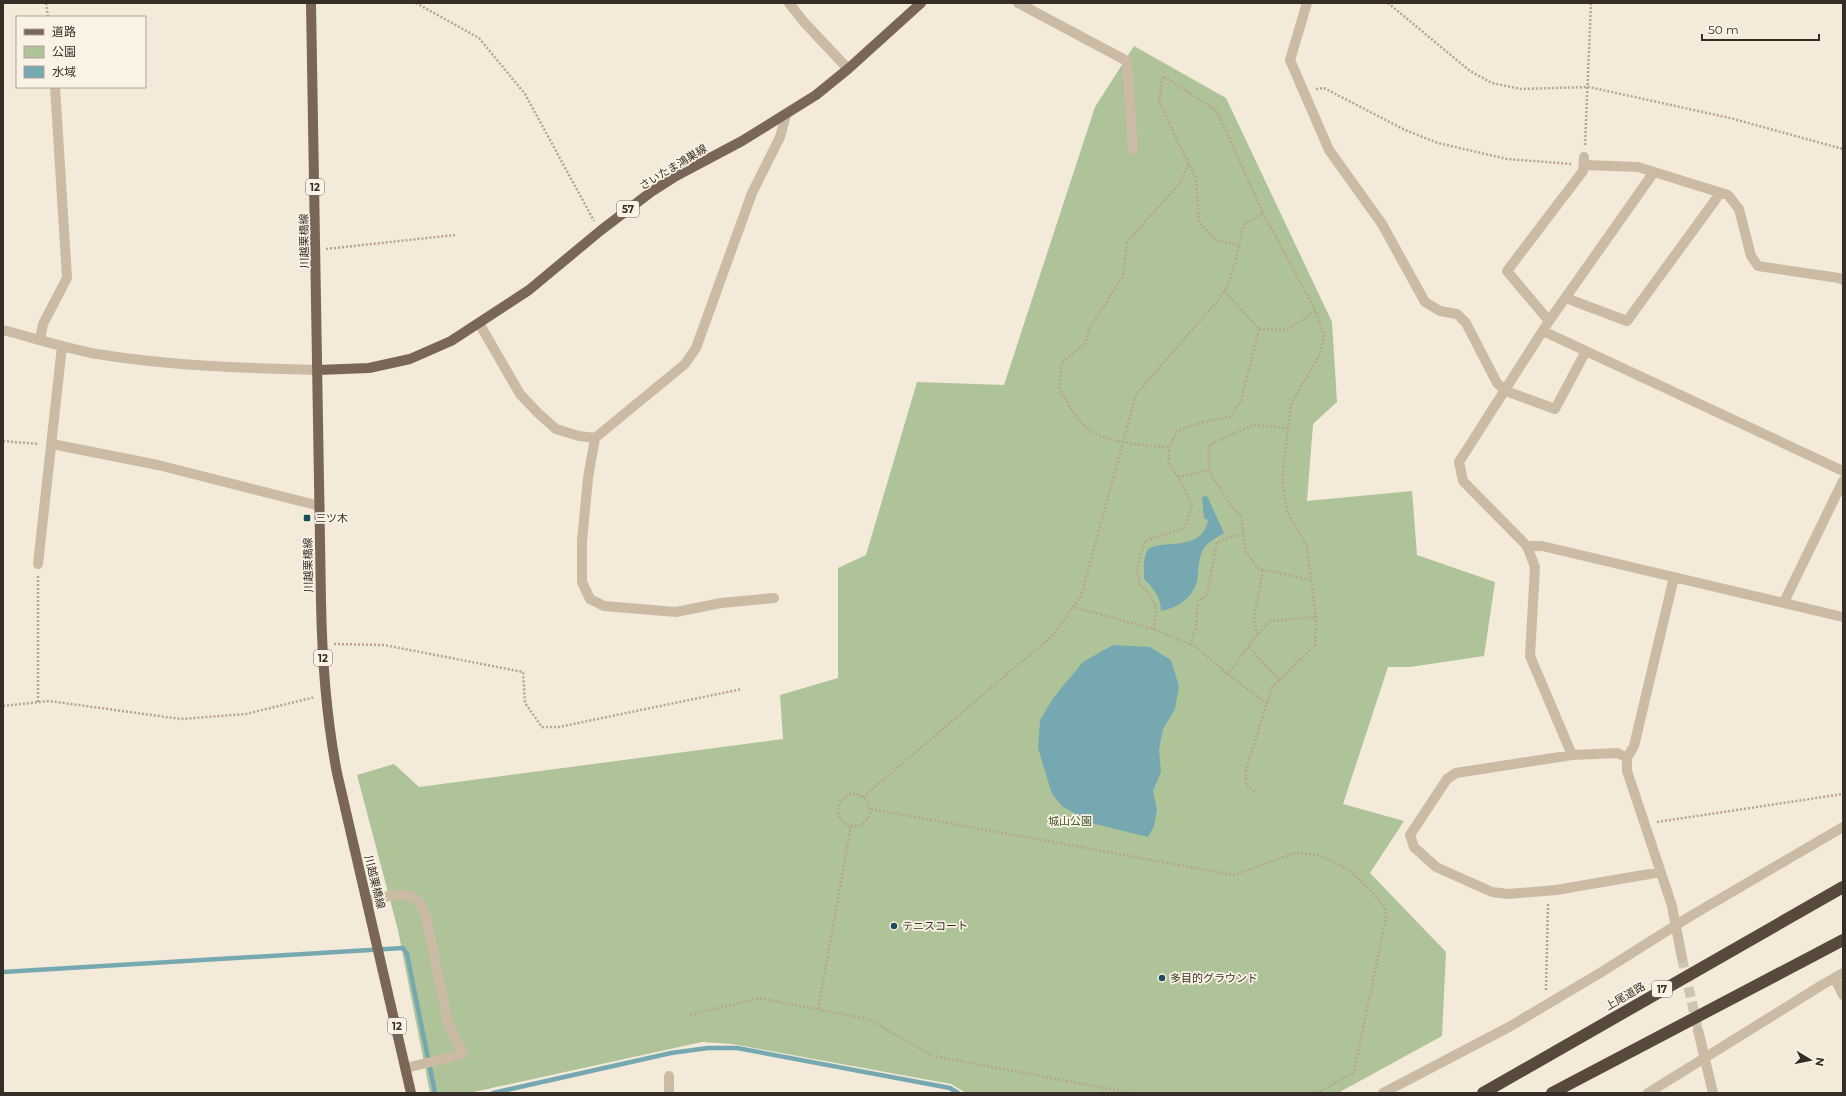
<svg xmlns="http://www.w3.org/2000/svg" width="1846" height="1096" font-family="Montserrat,'Noto Sans JP',sans-serif">
<style>
.green{fill:#afc398}
.water{fill:#76a8b1}
.lines{fill:none;stroke-linecap:round;stroke-linejoin:round}
.stream{stroke:#76a8b1;stroke-width:4.5}
.minor-tunnel{stroke:#cdc4b5;stroke-width:10;stroke-dasharray:10 5;stroke-linecap:butt}
.path{stroke:#b7a58e;stroke-width:2.5;stroke-dasharray:2 2;stroke-linecap:butt}
.minor{stroke:#cbbba4;stroke-width:10}
.major{stroke:#796656;stroke-width:10}
.highway{stroke:#58493d;stroke-width:12}
.poi-dot{fill:#194e5a;stroke:#faf3e5;stroke-width:1.5}
.labels{text-anchor:middle;dominant-baseline:central;stroke-width:3.5;stroke-linejoin:round;paint-order:stroke}
.shield{fill:#faf3e5;stroke:#71685f;stroke-width:1}
.shield-label{font-size:10px;font-weight:bold;fill:#362d26}
.street-label{font-size:11px;fill:#362d26;stroke:#faf3e5}
.poi-label{font-size:11px;fill:#362d26;stroke:#faf3e5;text-anchor:start}
.park-label{font-size:11px;fill:#405629;stroke:#faf3e5}
</style>
<rect width="100%" height="100%" fill="#f3ead9"/>
<path class="green" d="M1134,46L1226,98L1332,322L1337,402L1313,424L1307,501L1412,491L1417,555L1495,582L1484,656L1410,667H1388L1343,804L1404,821L1370,873L1446,952L1442,1036L1338,1093H966L951,1084L732,1044L702,1042L469,1093H430L398,930L357,775L394,764L419,787L783,739L780,695L838,678V568L866,555L917,382L1004,385L1095,107Z"/>
<path class="water" d="M1207,496L1224,533C1218,537 1208,542 1204,548C1198,558 1199,570 1197,581C1193,598 1177,608 1161,611C1161,597 1153,588 1144,579C1144,571 1143,558 1147,551C1157,537 1202,555 1208,520L1204,518L1202,497Z
M1113,645L1150,647L1171,660L1179,686L1175,709L1163,729L1159,749L1161,772L1153,791L1157,810L1154,826L1148,837L1091,823L1062,806L1052,794L1038,748L1040,720L1054,697L1083,662Z"/>
<g class="lines">
<path class="stream" d="M3,972L403,948L407,954L435,1093
M493,1093L671,1053L708,1048H737L950,1088L958,1093"/>
<path class="minor-tunnel" d="M1682,958L1698,1030"/>
<path class="path" d="M46,3L48,17
M416,3L479,38L525,94L594,221
M1388,3L1470,71L1492,83L1521,89L1589,87L1730,118L1843,149
M1316,89L1324,88L1405,130L1438,143L1507,159L1572,164
M1585,145L1591,3
M1189,164L1180,183L1127,242L1123,276L1089,329L1086,343L1062,362L1059,388C1066,399 1072,412 1081,422C1098,444 1143,444 1169,448L1177,431L1200,423L1230,417L1241,401L1259,329L1224,291
M326,249L455,235
M1259,329L1286,330L1316,311L1263,213
M1288,428L1253,425L1209,445V470L1227,500L1241,517L1246,552L1259,569L1311,580
M3,441L39,444
M1178,477L1209,470
M1263,570L1254,618L1257,635L1270,621L1316,617
M38,576V702
M1073,607L1154,629L1196,647L1228,674
M1154,629L1156,607L1149,594L1140,584L1137,568L1145,541L1185,528L1192,505L1178,477L1169,465V448
M1257,635L1228,674L1267,704
M334,644L384,645L523,672L525,703L542,727H559L742,689
M1190,645L1196,626L1198,601L1207,596L1217,542L1230,537L1243,535
M1248,647L1280,680
M3,706L49,701L181,719L246,714L315,697
M1255,791L1246,785V770L1272,687L1315,645L1316,617L1307,546L1287,512L1282,481L1291,404L1319,356L1324,337L1316,311
M838 810a16 16 0 1 1 32 0a16 16 0 1 1-32 0Z
M863,797L1053,635L1073,607L1081,596L1136,394L1220,298C1235,275 1238,251 1243,225L1263,213L1217,111L1163,76L1159,100L1175,136L1196,178L1199,221L1214,239L1239,246
M871,809L1234,875L1295,853L1319,855L1349,870L1374,894L1385,908L1386,918L1354,1072L1323,1090L1312,1093
M1657,822L1843,794
M1546,990L1548,903
M818,1009L851,826
M690,1015L759,998L868,1019L933,1056L1132,1093"/>
<path class="minor" d="M789,3L803,21L848,69
M1018,3L1127,61L1133,149
M1307,3L1290,60L1329,150L1382,224L1425,302L1440,311L1457,314L1466,323L1497,383L1506,391L1555,409L1586,351
M1585,165L1638,167L1728,195L1739,209L1751,256L1758,266L1839,278L1843,280
M1567,295L1571,300L1627,321L1716,199L1719,192
M1549,321L1507,271L1583,171L1584,157
M479,323L520,394L538,413L556,429L579,436L595,438L685,364L696,348L752,193L780,137L786,115
M3,330C34,338 65,348 97,354C170,366 244,368 318,370
M1543,331L1843,471
M40,340L43,324L67,278L55,87
M595,438L588,478L582,541V582L590,599L604,606L676,612L721,603L774,598
M52,444L158,465L320,506
M1527,546H1542L1843,617
M38,564L62,346
M1674,577L1634,746L1627,758V771L1672,906L1682,958
M1784,602L1843,481
M1572,755L1530,656L1535,567L1527,546L1463,481L1459,462L1549,321L1654,172
M1627,758L1618,753L1572,755L1456,773L1447,779L1410,835L1414,847L1436,867L1492,892L1508,894L1556,890L1661,872
M367,901C383,898 406,888 419,902C422,905 424,912 426,916L448,1023L463,1054L406,1068
M1835,978L1843,995
M1698,1030L1713,1093
M669,1076V1093
M1383,1093L1509,1027L1600,973L1689,917L1843,827
M1648,1093L1822,985L1843,973"/>
<path class="major" d="M311,3L321,601C322,659 326,716 337,773L411,1093
M318,370L369,368L410,359L451,341L529,290L600,231L651,192L676,176L742,141L816,95L848,69L921,3"/>
<path class="highway" d="M1483,1093L1843,887
M1552,1093L1843,940"/>
</g>
<g class="poi-dot">
<rect x="303" y="514" width="8" height="8" rx="2"/>
<circle cx="894" cy="926" r="4"/>
<circle cx="1162" cy="978" r="4"/>
</g>
<g class="labels">
<g class="shield">
<rect x="306" y="179" width="18" height="16" rx="3"/>
<rect x="617" y="201" width="22" height="16" rx="3"/>
<rect x="314" y="650" width="18" height="16" rx="3"/>
<rect x="1652" y="981" width="20" height="16" rx="3"/>
<rect x="388" y="1018" width="18" height="16" rx="3"/>
</g>
<g class="shield-label">
<text x="315" y="187">12</text>
<text x="628" y="209">57</text>
<text x="323" y="658">12</text>
<text x="1662" y="989">17</text>
<text x="397" y="1026">12</text>
</g>
<g class="street-label">
<text transform="translate(673 167) rotate(-31)">さいたま鴻巣線</text>
<text transform="translate(304 241) rotate(-91)">川越栗橋線</text>
<text transform="translate(308 565) rotate(-91)">川越栗橋線</text>
<text transform="translate(375 882) rotate(76)">川越栗橋線</text>
<text transform="translate(1625 996) rotate(-30)">上尾道路</text>
</g>
<g class="poi-label">
<text x="315" y="518">三ツ木</text>
<text x="902" y="926">テニスコート</text>
<text x="1170" y="978">多目的グラウンド</text>
</g>
<g class="park-label">
<text x="1070" y="821">城山公園</text>
</g>
</g>
<rect width="1846" height="1096" fill="none" stroke="#362d26" stroke-width="8"/>
<rect x="16" y="16" width="130" height="72" fill="#faf3e5" stroke="#aca499"/>
<rect x="24" y="29" width="20" height="6" fill="#796656" stroke="#aca499"/>
<text x="52" y="36" font-size="12" fill="#362d26">道路</text>
<rect x="24" y="46" width="20" height="12" fill="#afc398" stroke="#aca499"/>
<text x="52" y="56" font-size="12" fill="#362d26">公園</text>
<rect x="24" y="66" width="20" height="12" fill="#76a8b1" stroke="#aca499"/>
<text x="52" y="76" font-size="12" fill="#362d26">水域</text>
<g transform="translate(1810 1060) rotate(100)" stroke="#faf3e5" stroke-width="3" paint-order="stroke">
<path d="M0-3L7 15L0 10L-7 15Z" fill="#362d26"/>
<text y="-6" font-size="11" font-weight="bold" text-anchor="middle" fill="#362d26">N</text>
</g>
<path d="M1702 34v6h117v-6" fill="none" stroke="#362d26" stroke-width="2"/>
<text x="1708" y="34" font-size="12" fill="#362d26" stroke="#faf3e5" stroke-width="3" paint-order="stroke">50 m</text>
</svg>
